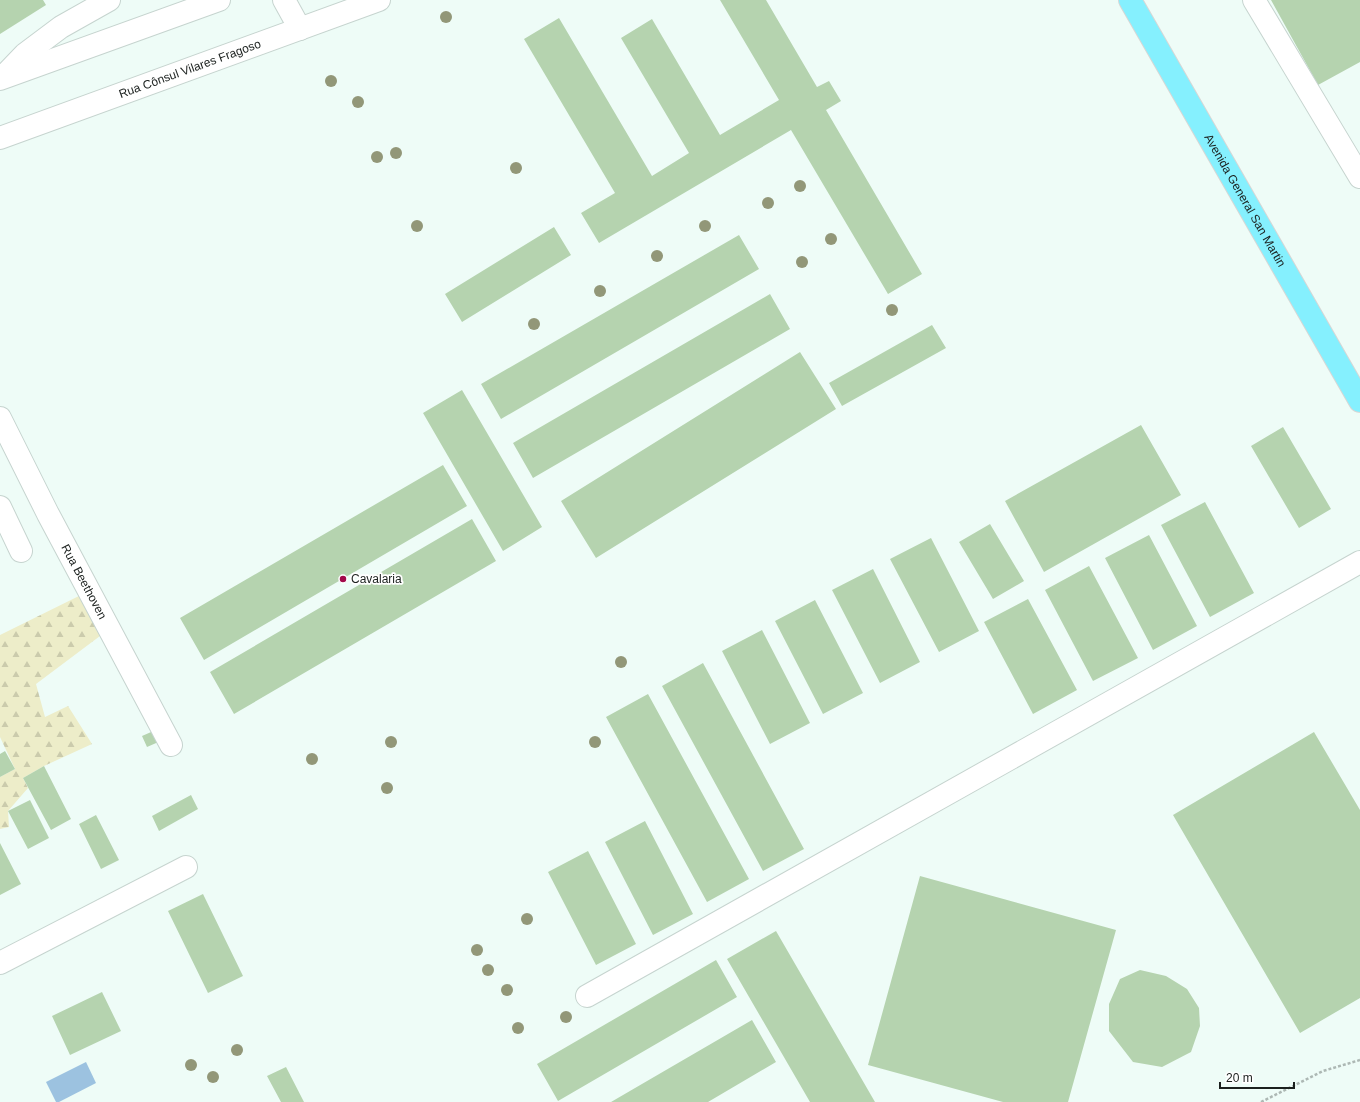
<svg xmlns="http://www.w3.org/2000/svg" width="1360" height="1102" font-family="Arial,sans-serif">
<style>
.forest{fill:url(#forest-firs)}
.water{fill:#9cc2e0}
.building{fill:#b5d3af}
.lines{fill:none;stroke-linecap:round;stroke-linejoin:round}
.minor-casing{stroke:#c6d4cf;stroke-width:24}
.major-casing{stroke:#d6d7d6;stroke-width:24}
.path{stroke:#adb8b4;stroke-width:2.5;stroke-dasharray:3 2;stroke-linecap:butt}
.minor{stroke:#fff;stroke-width:22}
.major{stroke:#85f0fe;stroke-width:22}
.tree{fill:#929778}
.poi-dot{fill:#a2094a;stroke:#fff;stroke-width:1.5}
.labels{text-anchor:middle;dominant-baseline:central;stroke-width:3.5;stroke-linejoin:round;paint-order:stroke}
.street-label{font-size:12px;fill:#1b201e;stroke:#fff}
.poi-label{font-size:12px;fill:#1b201e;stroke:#fff;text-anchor:start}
</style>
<defs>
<pattern id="forest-firs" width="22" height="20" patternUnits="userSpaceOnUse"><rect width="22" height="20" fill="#ededc9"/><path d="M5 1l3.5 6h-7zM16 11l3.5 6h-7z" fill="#cbcbac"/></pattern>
</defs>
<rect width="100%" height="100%" fill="#eefcf7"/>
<path class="forest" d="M85,593L104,633L36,684L45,717L68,706L92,744L44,766L23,778L28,788L8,811L9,827L0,829V777L15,769L0,737V635Z"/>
<path class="water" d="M86,1062L96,1083L59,1102H56L46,1082Z"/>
<path class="building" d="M0,0H43L46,5L0,34Z
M720,0H766L817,87L829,81L841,101L826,110L922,274L888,294L791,130L599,243L581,213L615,193L524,39L559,18L652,176L689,153L621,38L652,19L720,135L779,100Z
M1271,0H1360V62L1318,85Z
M554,227L571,255L462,322L445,294Z
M739,235L759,269L501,419L481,384Z
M770,294L790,329L533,478L513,443Z
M932,325L946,348L842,406L829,383Z
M800,352L836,409L596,558L561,501Z
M462,390L542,527L503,551L423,413Z
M1141,425L1181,495L1044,572L1005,501Z
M1283,427L1331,509L1299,528L1251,446Z
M443,465L467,506L204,660L180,618Z
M1205,502L1254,593L1210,617L1161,525Z
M472,519L496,561L234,714L210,672Z
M990,524L1024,581L993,599L959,542Z
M1149,535L1197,626L1153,650L1105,558Z
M931,538L979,631L939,652L890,559Z
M1089,566L1138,658L1093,681L1045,590Z
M873,569L920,662L880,683L832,590Z
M1028,599L1077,690L1033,714L984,622Z
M815,600L863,693L823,714L775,621Z
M762,630L810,723L770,744L722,651Z
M703,663L804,849L763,871L662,686Z
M648,694L749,879L707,902L606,717Z
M158,729L163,740L147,747L142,736Z
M1314,732L1360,810V998L1300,1033L1173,815Z
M5,751L15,769L0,777V754Z
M44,766L71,819L51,830L23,778Z
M191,795L198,809L159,831L152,816Z
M30,800L49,838L28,849L8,811Z
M96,815L119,860L101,869L79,824Z
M645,821L693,914L653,935L605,842Z
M0,843L21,884L0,895Z
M588,851L636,944L596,965L548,872Z
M920,876L1116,930L1068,1102H1003L868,1065Z
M203,894L243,976L208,993L168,911Z
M776,931L875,1102H810L727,959Z
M716,960L737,997L558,1101L537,1064Z
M1140,970L1166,976L1187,989L1199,1008L1200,1026L1191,1052L1162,1067L1133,1062L1109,1031V1004L1120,979Z
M102,992L121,1031L70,1055L52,1016Z
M752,1020L776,1062L708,1102H611Z
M286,1067L304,1102H281L267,1076Z"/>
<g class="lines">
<g class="minor-casing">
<g id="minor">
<path d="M284,0L300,29"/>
<path d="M1254,0L1360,177"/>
<path d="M4,76L25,54L61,27L109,0"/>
<path d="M0,79L219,0"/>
<path id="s1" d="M0,138L379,0"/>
<path id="s2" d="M0,418L48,514L171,745"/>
<path d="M0,507L21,551"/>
<path d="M0,963L186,867"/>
<path d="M587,996L1360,562"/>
</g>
</g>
<g class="major-casing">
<g id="major">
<path id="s3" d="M1130,0L1360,401"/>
</g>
</g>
<path class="path" d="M1261,1102L1323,1071L1360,1060"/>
<use href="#minor" class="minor"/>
<use href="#major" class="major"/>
</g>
<g class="tree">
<circle cx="446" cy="17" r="6"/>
<circle cx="331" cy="81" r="6"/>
<circle cx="358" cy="102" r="6"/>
<circle cx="396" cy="153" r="6"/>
<circle cx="377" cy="157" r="6"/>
<circle cx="516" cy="168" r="6"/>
<circle cx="800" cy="186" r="6"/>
<circle cx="768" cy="203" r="6"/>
<circle cx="417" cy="226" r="6"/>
<circle cx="705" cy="226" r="6"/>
<circle cx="831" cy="239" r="6"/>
<circle cx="657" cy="256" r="6"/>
<circle cx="802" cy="262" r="6"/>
<circle cx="600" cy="291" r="6"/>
<circle cx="892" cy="310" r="6"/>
<circle cx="534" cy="324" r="6"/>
<circle cx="621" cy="662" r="6"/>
<circle cx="391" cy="742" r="6"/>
<circle cx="595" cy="742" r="6"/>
<circle cx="312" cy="759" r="6"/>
<circle cx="387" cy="788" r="6"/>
<circle cx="527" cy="919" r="6"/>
<circle cx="477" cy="950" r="6"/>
<circle cx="488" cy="970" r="6"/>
<circle cx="507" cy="990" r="6"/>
<circle cx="566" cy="1017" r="6"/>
<circle cx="518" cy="1028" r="6"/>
<circle cx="237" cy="1050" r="6"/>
<circle cx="191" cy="1065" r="6"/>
<circle cx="213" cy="1077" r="6"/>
</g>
<circle class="poi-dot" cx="343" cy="579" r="4"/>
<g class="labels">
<g class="street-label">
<text stroke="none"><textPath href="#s1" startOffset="202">Rua Cônsul Vilares Fragoso</textPath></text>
<text stroke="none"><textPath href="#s3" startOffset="231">Avenida General San Martin</textPath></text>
<text stroke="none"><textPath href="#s2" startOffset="184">Rua Beethoven</textPath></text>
</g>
<g class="poi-label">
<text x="351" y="579">Cavalaria</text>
</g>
</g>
<path d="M1220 1082v6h74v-6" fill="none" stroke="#1b201e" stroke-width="2"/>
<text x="1226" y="1082" font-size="12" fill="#1b201e" stroke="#ffffff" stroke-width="3" paint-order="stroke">20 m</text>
</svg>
